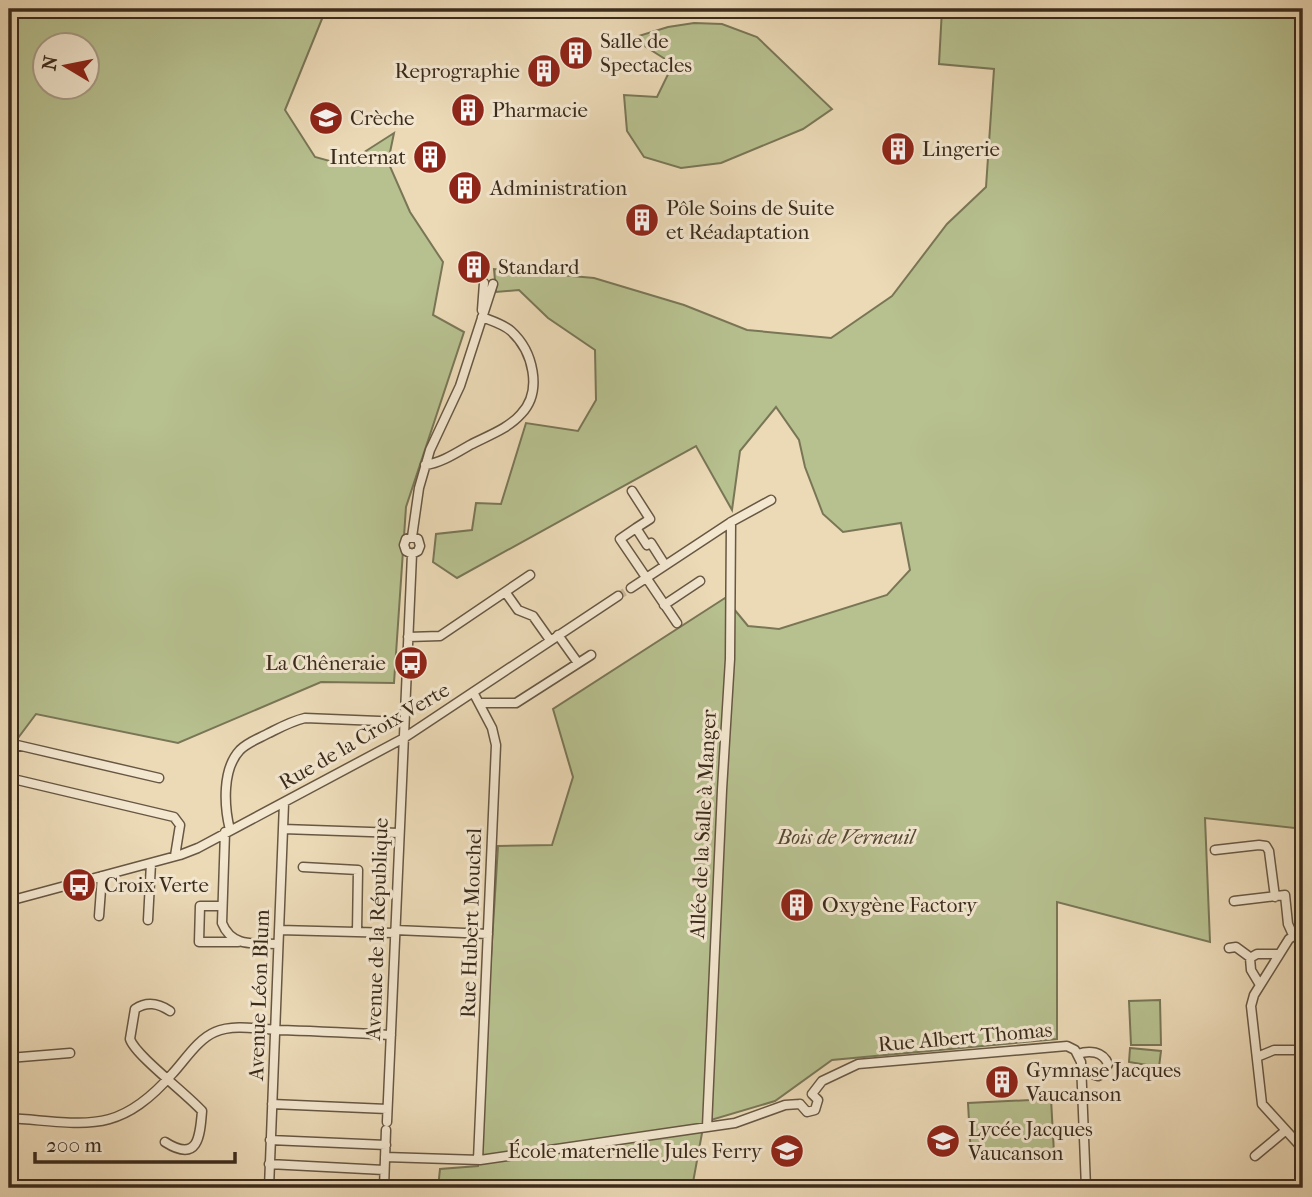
<svg xmlns="http://www.w3.org/2000/svg" width="1312" height="1197" font-family="'IM FELL French Canon',serif">
<style>
.green{fill:#b7c08f;stroke:#797656;stroke-width:2;fill-rule:evenodd}
.lines{fill:none;stroke-linecap:round;stroke-linejoin:round}
.minor-tunnel{stroke:#c9b798;stroke-width:8;stroke-dasharray:8 4;stroke-linecap:butt}
.minor-casing{stroke:#675743;stroke-width:11}
.minor{stroke:#f3e7d0;stroke-width:8}
.labels{text-anchor:middle;dominant-baseline:central;stroke-width:6;stroke-linejoin:round;paint-order:stroke}
.poi-label{font-size:21px;fill:#3b2b1c;stroke:#f3e7d0;text-anchor:start}
.street-label{font-size:21px;fill:#3b2b1c;stroke:#f3e7d0}
.park-label{font-size:21px;font-style:italic;fill:#544933;stroke:#f3e7d0}
</style>
<rect width="100%" height="100%" fill="#ecdab7"/>
<filter id="stains"><feTurbulence type="fractalNoise" baseFrequency=".00286" numOctaves="4"/><feColorMatrix values="0 0 0 0 .2 0 0 0 0 .09 0 0 0 0 .02 0 0 0 .5 -.17"/></filter>
<radialGradient id="worn" r=".72"><stop offset=".6" stop-color="#630" stop-opacity="0"/><stop offset="1" stop-color="#630" stop-opacity=".3"/></radialGradient>
<path class="green" d="M9,9H326L285,110L315,157L344,165L394,133L388,162L410,212L443,262L433,315L464,332L406,507L394,683L321,682L178,743L36,714L9,750ZM46,46H88V88H46Z
M942,9H1303V829L1205,818L1210,942L1057,902V1039L832,1060L775,1101L704,1122L692,1188H438L440,1169L478,1166L498,846L552,845L573,777L553,709L725,598L748,626L779,629L887,595L910,570L901,523L843,532L823,514L805,467L799,440L776,407L740,451L732,510L696,446L457,578L433,562L436,534L472,530L476,503L501,504L526,423L578,431L596,400L595,350L548,318L519,290L496,292L494,269L594,278L684,305L747,330L831,338L892,296L947,224L986,187L994,69L939,64Z
M694,23L722,24L757,37L832,109L803,129L721,163L681,168L644,157L627,131L624,95L657,97L673,64L632,38L668,27Z
M1160,1000L1161,1045H1131L1129,1001Z
M1130,1048L1161,1051L1159,1067L1129,1062Z
M1051,1099L1054,1153L971,1157L968,1103Z"/>
<g class="lines">
<path class="minor-tunnel" d="M618,596L631,588"/>
<g class="minor-casing">
<path id="minor" d="M482,310L484,283
M425,465C441,463 456,453 470,445C487,436 508,429 521,414C543,391 533,351 511,331C503,324 492,321 482,317
M632,491L650,519L636,528L647,545L651,543L665,565
M636,528L620,539L677,623
M412,537L419,488L430,450L460,386L493,284
M412,554L418,551L420,546L418,539L412,537
M412,554L406,551L404,545L406,539L412,537
M631,588L731,522L771,500
M506,593L518,610L533,616L550,640
M664,605L700,581
M558,635L578,663
M408,637L440,636L530,575
M473,692L492,728L496,745L478,1160
M479,703H516L591,655
M9,756L17,745L159,778
M9,778L174,817L180,825L175,856
M283,829L399,833
M230,830C224,806 222,769 240,750C248,742 260,738 269,733C281,727 292,721 305,718L404,722
M225,832L222,923C232,948 255,943 278,944
M1215,850L1259,845L1266,846L1269,851L1275,897
M303,867L358,870L357,932
M9,901L180,855L198,848L404,738L618,596
M1234,901L1285,895L1288,924L1293,935
M222,906H200L199,942H238
M99,916L102,876
M148,920L151,863
M279,930L395,933
M395,930L488,934
M1303,930L1289,939L1254,995L1251,1006L1262,1104L1303,1149
M1229,948L1236,947L1251,958
M1260,985L1251,970L1250,958L1257,954H1279
M1078,1054C1089,1050 1103,1051 1108,1064L1104,1073L1098,1076L1082,1071
M1257,1057L1274,1050H1303
M9,1058L70,1053
M812,1094L822,1081L858,1064L1067,1046L1075,1050L1081,1062L1086,1188
M272,1104L387,1109
M800,1104L807,1112L815,1110L818,1100L812,1094
M9,1118C86,1123 117,1137 173,1073C185,1060 198,1039 215,1032C233,1024 259,1029 278,1030C316,1031 353,1033 391,1035
M387,1122L412,554
M707,1127L722,790L730,659L731,522
M270,1140L386,1145
M165,1142C198,1163 200,1137 202,1111C187,1094 135,1055 130,1039L135,1009C147,1001 158,1003 170,1011
M1299,1145L1303,1168
M1255,1156L1285,1131
M385,1157L480,1160L735,1123L785,1105L800,1104
M269,1164L384,1170
M269,1188L284,803
M384,1188L386,1130"/>
</g>
<use href="#minor" class="minor"/>
</g>
<defs>
<g id="building-disc" transform="scale(1.75)"><circle r="9.5" fill="#8f2418" stroke="#f3e7d0"/><path d="M-4-6H4V6H1V3H-1V6H-4ZM-2.5-4.3h1.7v1.8h-1.7ZM.8-4.3h1.7v1.8H.8ZM-2.5-1h1.7V.8h-1.7ZM.8-1h1.7V.8H.8Z" fill="#fff"/></g>
<g id="school-disc" transform="scale(1.75)"><circle r="9.5" fill="#8f2418" stroke="#f3e7d0"/><path d="M0-5L7-2L0 1L-7-2ZM-4 1L0 2.5L4 1V4Q0 6-4 4Z" fill="#fff"/></g>
<g id="bus-disc" transform="scale(1.75)"><circle r="9.5" fill="#8f2418" stroke="#f3e7d0"/><path d="M-5-6H5V4H4V6H2V4H-2V6H-4V4H-5ZM-3.5-4V0h7V-4ZM-3.5 1.2v1.5H-2V1.2ZM2 1.2v1.5H3.5V1.2Z" fill="#fff"/></g>
</defs>
<g fill-rule="evenodd">
<use href="#building-disc" x="576" y="53"/>
<use href="#building-disc" x="544" y="71"/>
<use href="#building-disc" x="468" y="110"/>
<use href="#school-disc" x="326" y="118"/>
<use href="#building-disc" x="898" y="149"/>
<use href="#building-disc" x="430" y="157"/>
<use href="#building-disc" x="465" y="188"/>
<use href="#building-disc" x="642" y="220"/>
<use href="#building-disc" x="474" y="267"/>
<use href="#bus-disc" x="411" y="663"/>
<use href="#bus-disc" x="79" y="885"/>
<use href="#building-disc" x="797" y="905"/>
<use href="#building-disc" x="1002" y="1082"/>
<use href="#school-disc" x="943" y="1141"/>
<use href="#school-disc" x="787" y="1151"/>
</g>
<g class="labels">
<g class="poi-label">
<text x="600" y="41">Salle de<tspan x="600" dy="24">Spectacles</tspan></text>
<text x="520" y="71" text-anchor="end">Reprographie</text>
<text x="492" y="110">Pharmacie</text>
<text x="350" y="118">Crèche</text>
<text x="922" y="149">Lingerie</text>
<text x="406" y="157" text-anchor="end">Internat</text>
<text x="490" y="188">Administration</text>
<text x="666" y="208">Pôle Soins de Suite<tspan x="666" dy="24">et Réadaptation</tspan></text>
<text x="498" y="267">Standard</text>
<text x="386" y="663" text-anchor="end">La Chêneraie</text>
<text x="104" y="885">Croix Verte</text>
<text x="822" y="905">Oxygène Factory</text>
<text x="1026" y="1070">Gymnase Jacques<tspan x="1026" dy="24">Vaucanson</tspan></text>
<text x="968" y="1129">Lycée Jacques<tspan x="968" dy="24">Vaucanson</tspan></text>
<text x="762" y="1151" text-anchor="end">École maternelle Jules Ferry</text>
</g>
<g class="street-label">
<text transform="translate(364 736) rotate(-30)">Rue de la Croix Verte</text>
<text transform="translate(703 824) rotate(-87)">Allée de la Salle à Manger</text>
<text transform="translate(471 923) rotate(-88)">Rue Hubert Mouchel</text>
<text transform="translate(377 929) rotate(-88)">Avenue de la République</text>
<text transform="translate(259 995) rotate(-88)">Avenue Léon Blum</text>
<text transform="translate(965 1037) rotate(-5)">Rue Albert Thomas</text>
</g>
<g class="park-label">
<text x="846" y="837">Bois de Verneuil</text>
</g>
</g>
<rect width="1312" height="1197" fill="none" stroke="#ecdab7" stroke-width="35"/>
<rect x="10" y="10" width="1291" height="1176" fill="none" stroke="#3b2b1c" stroke-width="3.5"/>
<rect x="18" y="18" width="1277" height="1162" fill="none" stroke="#3b2b1c" stroke-width="2"/>
<g transform="translate(66 66) rotate(280)"><circle r="33" fill="#f3e7d0" stroke="#a99c88" stroke-width="2"/>
<path d="M0-5L12 26L0 18L-12 26Z" fill="#8f2418"/>
<text y="-10" font-size="19" font-weight="bold" text-anchor="middle" fill="#3b2b1c">N</text>
</g>
<path d="M35 1152v10h200v-10" fill="none" stroke="#3b2b1c" stroke-width="3.5"/>
<text x="46" y="1152" font-size="21" fill="#3b2b1c" stroke="#f3e7d0" stroke-width="5" paint-order="stroke">200 m</text>
<rect width="100%" height="100%" filter="url(#stains)"/>
<rect width="100%" height="100%" fill="url(#worn)"/>
</svg>
